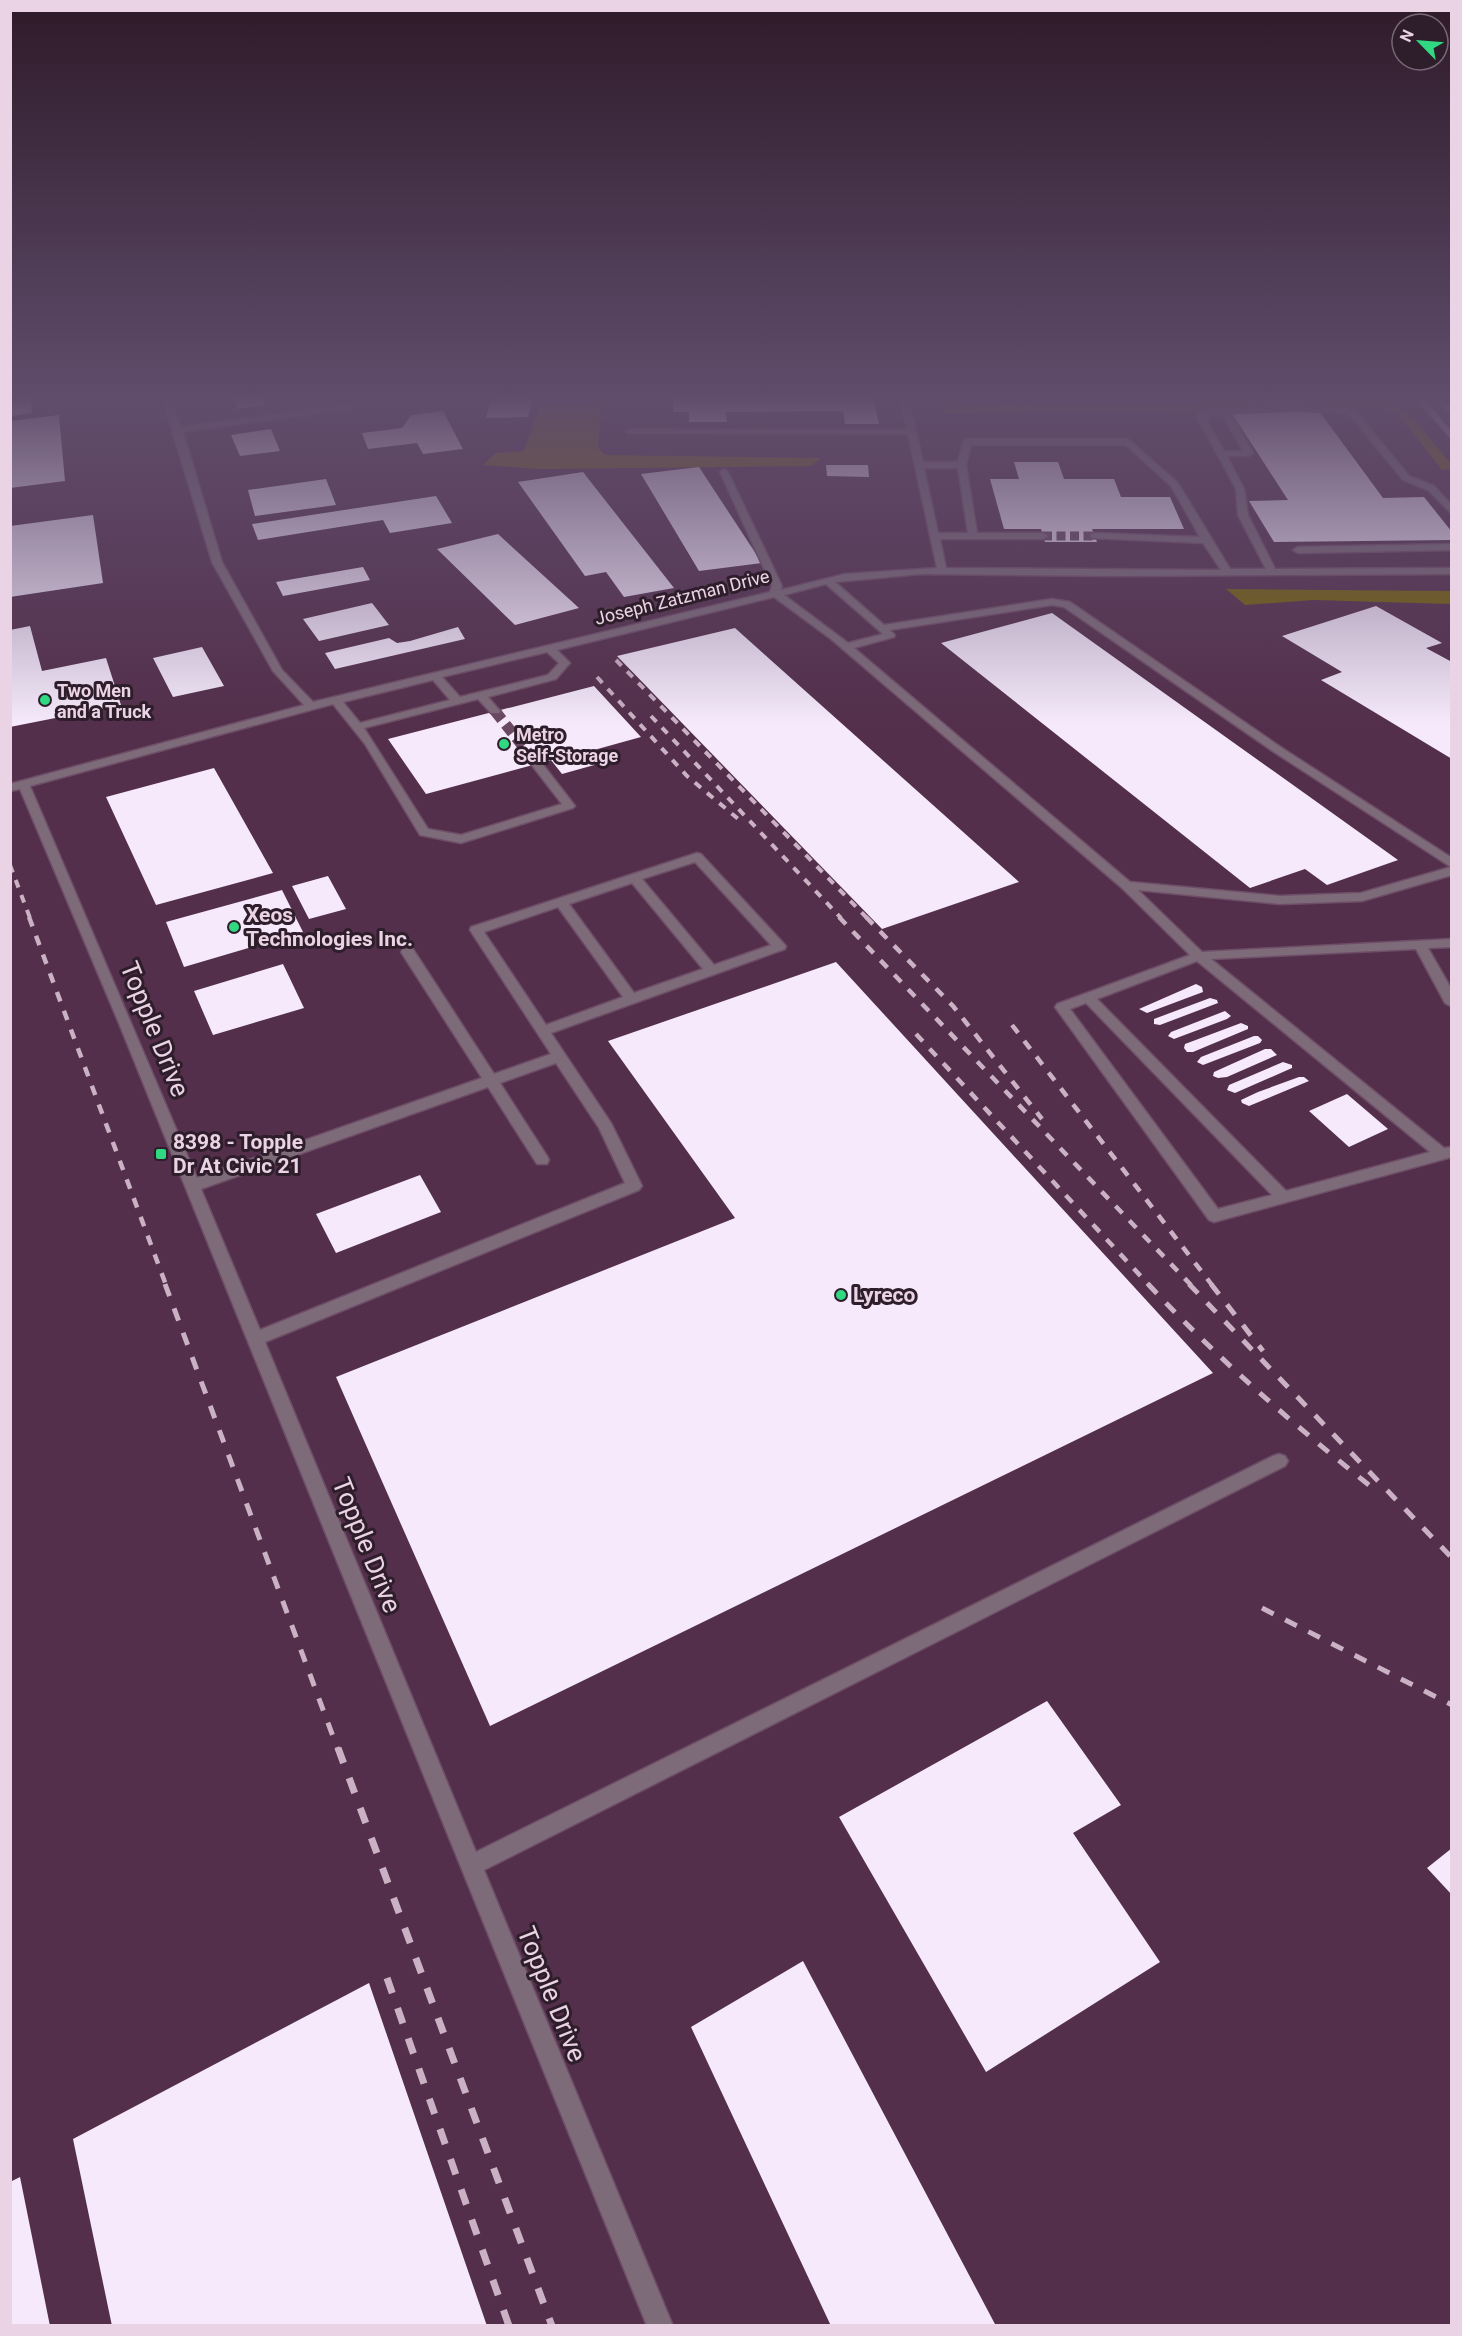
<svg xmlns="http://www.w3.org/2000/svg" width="1462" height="2336" font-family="Roboto,sans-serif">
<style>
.green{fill:#766308}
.building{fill:#f5e9fb}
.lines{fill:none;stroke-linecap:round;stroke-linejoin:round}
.minor-tunnel-far1{stroke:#6a4862;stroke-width:9;stroke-dasharray:9 4.5;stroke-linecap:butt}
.minor-tunnel{stroke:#6a4862;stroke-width:11;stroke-dasharray:11 6;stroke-linecap:butt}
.minor-casing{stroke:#6e4d67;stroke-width:3}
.major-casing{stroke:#6e4d67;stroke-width:3}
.minor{fill:#7d6b79;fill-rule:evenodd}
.major{fill:#bb97b2;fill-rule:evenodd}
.rail-far3{stroke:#cbb1c4;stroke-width:4;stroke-dasharray:8 8;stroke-linecap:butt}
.rail-far2{stroke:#cbb1c4;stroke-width:4.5;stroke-dasharray:10 10;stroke-linecap:butt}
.rail-far1{stroke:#cbb1c4;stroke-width:5;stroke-dasharray:13 13;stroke-linecap:butt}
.rail{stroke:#cbb1c4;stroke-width:7;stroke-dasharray:16 16;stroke-linecap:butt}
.poi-dot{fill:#31d882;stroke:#2e1e2b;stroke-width:2}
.labels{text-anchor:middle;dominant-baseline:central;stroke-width:6;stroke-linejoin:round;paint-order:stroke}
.far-street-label{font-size:18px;fill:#ead3e4;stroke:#2e1e2b}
.far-poi-label{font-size:18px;font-weight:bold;fill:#ead3e4;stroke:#2e1e2b;text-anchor:start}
.poi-label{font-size:21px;font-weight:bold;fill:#ead3e4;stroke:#2e1e2b;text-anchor:start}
.near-street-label{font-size:26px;fill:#ead3e4;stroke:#2e1e2b}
</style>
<rect width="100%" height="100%" fill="#532f4b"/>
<path class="green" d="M543,397H602L598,448L605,455L821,458L811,466L541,469L483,465L496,453L524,451Z
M1154,397L1346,399L1392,406L1409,413L1451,464V469L1442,470L1396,412L1374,406L941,414L945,407Z
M1226,589L1451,591V604L1313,600L1245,605Z"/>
<path class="building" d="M10,397H31L32,413L10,416Z
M234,397H263L265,405L237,409Z
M492,397H532L528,417L486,418Z
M673,397H873L879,424H845L843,411L726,412L727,422H689V412H673Z
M443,411L463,449L423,454L417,443L368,449L362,433L402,428L411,415Z
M1319,411L1383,498L1424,497L1452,532V540L1274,542L1249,501L1288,500L1231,412Z
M59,415L65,481L10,488V421Z
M271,429L280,451L240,456L231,435Z
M1014,462H1058L1064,479H1114L1121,497H1170L1184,529H1092L1097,542H1045L1041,529H1004L990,479H1019Z
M826,465H868L869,477L827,476Z
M699,467L762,563L699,571L641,474Z
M583,472L674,588L624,597L606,572L585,576L518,482Z
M326,479L336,505L255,516L248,490Z
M436,496L452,523L390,533L383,520L258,540L252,524Z
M93,515L103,583L10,597V526Z
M498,534L579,608L515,625L437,549Z
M363,567L370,580L283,596L276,582Z
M372,603L389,625L319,641L303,619Z
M1376,606L1442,643L1426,648L1452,662V759L1321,680L1342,672L1282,636Z
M1052,613L1398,860L1327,885L1305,869L1250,888L941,643Z
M30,626L42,671L106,658L121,705L10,727V630Z
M458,627L465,639L335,669L325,653L389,638L397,643L410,641Z
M735,628L1019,882L882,929L617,656Z
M202,647L224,686L173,697L153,658Z
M594,686L641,737L594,750L605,762L562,774L551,760L426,794L388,739Z
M214,768L273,873L156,905L106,797Z
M328,876L346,909L309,919L292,886Z
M282,890L303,932L184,967L166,922Z
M836,962L1213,1373L490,1726L336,1377L735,1218L608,1041Z
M283,964L304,1008L213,1035L194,991Z
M1196,984L1202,987L1203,992L1147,1013L1139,1009Z
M1210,998L1217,1000L1218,1003L1160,1025L1154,1024V1019Z
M1225,1011L1231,1016L1227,1019L1174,1039L1168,1036L1171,1032Z
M1241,1023L1248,1026V1029L1193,1052H1187L1184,1048L1185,1044Z
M1254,1036H1258L1262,1040L1260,1043L1203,1065L1197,1062L1201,1057Z
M1265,1049H1271L1277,1055L1227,1077L1218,1078L1213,1076L1214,1072Z
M1283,1062L1292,1065V1068L1235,1093L1227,1090L1229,1085Z
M1299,1077H1304L1309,1081L1249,1106L1242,1103L1241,1100L1258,1092Z
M1347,1094L1388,1129L1349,1147L1309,1111Z
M420,1175L441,1212L336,1253L316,1214Z
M1047,1701L1121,1805L1073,1833L1160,1962L986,2072L839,1817Z
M1452,1848V1895L1427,1868Z
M803,1961L996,2326H831L691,2027Z
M369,1983L487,2326H112L73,2139Z
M20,2177L50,2326H10V2182Z"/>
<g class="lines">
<path class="minor-tunnel-far1" d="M1043,536H1094"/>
<path class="minor-tunnel" d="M495,711L537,764"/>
<g class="minor-casing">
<path id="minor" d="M69,397H91L59,403L55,401Z
M162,397H170L181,427L352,404L375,397H388L353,408L183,432L222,562L282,670L313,702L770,592L772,586L720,472L724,469L728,472L782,586L781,590L845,574L937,568L908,434L627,433L626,431L630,429L907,430L900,397H908L923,462H958L963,442L967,439H1128L1178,483L1230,569H1266L1238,515L1236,489L1196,415C1218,401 1325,404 1354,409L1409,476L1434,486L1452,505V514L1428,490L1403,480L1348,413L1295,410L1230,413L1253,453L1249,456H1227L1244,489L1248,515L1275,569L1452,568V574L1120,576L921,574L835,582L884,625L1052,599L1070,602L1282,748L1452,858V875L1362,901L1280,904L1138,890L1202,952L1452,939V947L1428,948L1452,990V1007L1445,1003L1416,949L1211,959L1444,1148L1452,1147V1157L1214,1222L1209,1220L1055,1007L1057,1004L1190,955L1122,888L831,639L774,597L557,650L570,663L556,679L488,697L500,711L499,713H491L478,699L364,728L428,829L461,835L562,804L531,764L537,761L541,762L575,806L573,808L461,843L420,835L365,744L333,704L30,786L197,1178L482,1078L401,952L403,949H413L494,1074L551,1054L470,930L471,927L697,853L701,854L786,946L785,949L551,1033L611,1123L642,1186L639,1190L265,1342L476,1852L1273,1456L1279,1454L1285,1456L1288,1461L1285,1466L484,1870L673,2326H647L118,1021L20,789L10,791V784L304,705L273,671L212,562ZM1222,414L1243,451H1224L1205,417ZM971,445H1126L1171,486L1200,537L1094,533L1091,534V538L1203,543L1221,570L946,568L940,539H1043L1048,536L1043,533H977L966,465ZM924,468H958L968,533H938ZM826,584L883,634L848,643L784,595ZM1052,605L1064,607L1274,752L1451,867L1361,893L1280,896L1130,882L854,648L894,637L895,635L890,630ZM547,652L559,663L548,675L460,697L442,677ZM433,680L450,700L360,723L343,702ZM695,862L771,945L714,965L642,879ZM632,883L703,969L634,993L569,904ZM558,907L623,997L546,1025L484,932ZM1197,961L1430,1152L1286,1191L1097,999ZM1086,1003L1272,1195L1218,1209L1070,1009ZM556,1063L599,1128L625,1183L260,1330L201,1189L488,1087L537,1164H547L549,1160L547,1156L500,1083Z
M1452,544V550L1298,553L1293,550L1298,547Z"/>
</g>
<g class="major-casing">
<path id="major" d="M1414,397H1422L1452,432V440Z
M1433,397H1441L1452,408V416Z"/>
</g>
<use href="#minor" class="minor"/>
<use href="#major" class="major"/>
<path class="rail-far3" d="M616,660L867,918
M597,677L687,776L743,823
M651,716L841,918
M10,865L30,918"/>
<path class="rail-far2" d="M29,917L166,1285
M839,917L1191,1285
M866,917L953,1006L1042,1119
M1012,1025L1212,1285
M916,1034L1149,1285"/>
<path class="rail-far1" d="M165,1284L338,1750
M1148,1284C1220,1361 1293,1424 1375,1490
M1189,1284L1452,1558
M1211,1284L1263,1351
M1262,1608L1452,1705"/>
<path class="rail" d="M338,1748L552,2326
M387,1978L509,2326"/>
</g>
<linearGradient id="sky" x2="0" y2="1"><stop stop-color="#2e1a29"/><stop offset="0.55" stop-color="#604d6c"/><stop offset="1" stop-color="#604d6c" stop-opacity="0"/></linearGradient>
<rect width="1462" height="724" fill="url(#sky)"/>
<g class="poi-dot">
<circle cx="45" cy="700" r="6"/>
<circle cx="504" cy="744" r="6"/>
<circle cx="234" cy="927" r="6"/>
<rect x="155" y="1148" width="12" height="12" rx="3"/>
<circle cx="841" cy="1295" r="6"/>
</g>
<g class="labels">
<g class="far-street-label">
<text transform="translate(682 597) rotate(-14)">Joseph Zatzman Drive</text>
</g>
<g class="far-poi-label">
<text x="57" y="690">Two Men<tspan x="57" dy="21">and a Truck</tspan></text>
<text x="516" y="734">Metro<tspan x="516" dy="21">Self-Storage</tspan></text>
</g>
<g class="poi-label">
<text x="246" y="915">Xeos<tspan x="246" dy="24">Technologies Inc.</tspan></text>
<text x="173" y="1142">8398 - Topple<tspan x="173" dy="24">Dr At Civic 21</tspan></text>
<text x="853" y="1295">Lyreco</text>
</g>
<g class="near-street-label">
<text transform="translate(155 1029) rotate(68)">Topple Drive</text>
<text transform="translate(367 1545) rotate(68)">Topple Drive</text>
<text transform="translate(552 1994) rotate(68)">Topple Drive</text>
</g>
</g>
<rect width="1462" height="2336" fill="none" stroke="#ead3e4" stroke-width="24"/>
<g transform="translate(1420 42) rotate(295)"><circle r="28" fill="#2e1e2b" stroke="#796675" stroke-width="1.5"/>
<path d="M0-4.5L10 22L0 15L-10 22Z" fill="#31d882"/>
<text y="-9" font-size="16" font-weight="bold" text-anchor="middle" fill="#ead3e4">N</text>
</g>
</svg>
